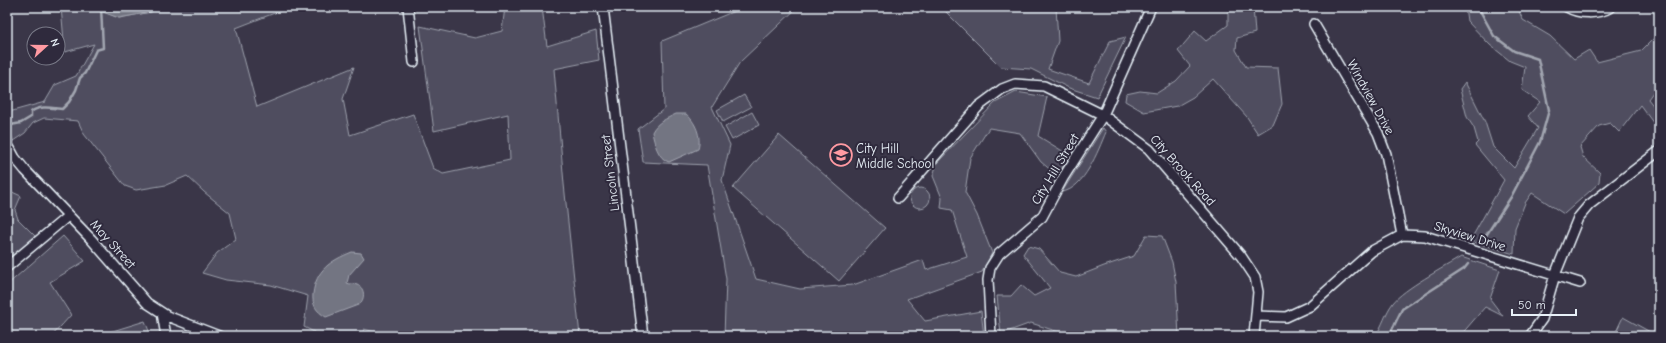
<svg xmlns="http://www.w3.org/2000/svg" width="1666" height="343" font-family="'Comic Neue',sans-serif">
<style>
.green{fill:#504e5f;stroke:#9ca0ac}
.water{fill:#737482;stroke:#a2a6b1}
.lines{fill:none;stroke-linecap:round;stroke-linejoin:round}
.stream{stroke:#a2a6b1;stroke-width:2.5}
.minor-casing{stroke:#e8f1f8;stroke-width:12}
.minor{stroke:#2f2a3d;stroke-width:9}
.labels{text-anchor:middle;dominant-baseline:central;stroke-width:4;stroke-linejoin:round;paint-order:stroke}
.street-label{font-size:13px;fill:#e8f1f8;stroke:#2f2a3d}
.poi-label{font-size:13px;fill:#e8f1f8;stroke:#2f2a3d;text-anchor:start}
</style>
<rect width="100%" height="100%" fill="#3a3648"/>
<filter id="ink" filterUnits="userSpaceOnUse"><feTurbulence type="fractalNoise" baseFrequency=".025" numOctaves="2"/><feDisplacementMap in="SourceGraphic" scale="8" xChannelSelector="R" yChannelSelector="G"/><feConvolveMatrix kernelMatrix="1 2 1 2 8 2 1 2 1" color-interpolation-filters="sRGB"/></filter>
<g filter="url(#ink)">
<path class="green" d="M61,7H96V9L119,18L151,12L159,7H290L236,28L257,107L354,67L343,99L350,135L413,114L433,168L443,174L510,160L508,114L434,131L420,26L475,38L502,31L505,7H542L547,46L596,31L599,60L554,69L564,184L580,336H389L364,329L361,336H313L314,332L304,327L308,296L271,285L226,280L202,273L217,253L236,239L230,213L204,192L187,176L166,185L136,190L125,186L84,134L78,121L44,118L33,123L25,133L13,141L8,123L9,112L45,102L55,85L76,76L94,44L65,52Z
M740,7H798L740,62L712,107L730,145L722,180L756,279L800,289L853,285L923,260L926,270L967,257L952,210L941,208L942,198L933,176L937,163L995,103L1016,92L1047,97L1038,136L1069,155L1058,176L1041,162L1020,133L989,128L970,158L965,192L977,215L992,253L982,272L907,299L925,321L981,311L984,336H724L726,279L707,165L643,162L638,129L664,109L662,41L737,10Z
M941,7H1056L1058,41L1048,69L1089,83L1110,41L1126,37L1097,97L1069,88L1031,69L1001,67Z
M1228,7H1253L1255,33L1237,38L1236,50L1246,67L1278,68L1282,104L1273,125L1258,134L1247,117L1213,79L1193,97L1177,106L1144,112L1125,101L1126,94L1140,91L1157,93L1176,81L1190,66L1178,51L1195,31L1206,41L1228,25Z
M1465,7H1517L1523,20L1550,36L1574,59L1589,50L1597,62L1641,51L1659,33V84L1648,99L1659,113V126L1657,128L1640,105L1619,132L1610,123L1599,126L1580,147L1583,157L1600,173L1599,183L1564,214L1532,193L1525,203L1515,228L1514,254L1470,241L1504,180L1475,145L1478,142L1474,128L1467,117L1460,89L1465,82L1485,122L1493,147L1514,168L1538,128L1528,116L1540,102L1522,90L1525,67L1510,61L1490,45L1467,21Z
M744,95L751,107L723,122L717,110Z
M752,112L759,125L732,140L725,127Z
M1103,128L1106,132C1098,151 1084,189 1062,192Z
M779,135L885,228L839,281L733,188Z
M910 198a10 10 0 1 1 20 0a10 10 0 1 1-20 0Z
M10,191L21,196L15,210L18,219L35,236L13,257L7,246V194Z
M1146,235L1162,236L1172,262L1176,282L1179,336H1062V333L1031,323L1001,334L997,296H1011L1021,285L1034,296L1050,288L1023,254L1028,246L1039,249L1060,273L1076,277L1104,266L1134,256Z
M63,236L85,261L50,282L71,315L52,336H7V285Z
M1461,257L1500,270L1490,299L1503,316L1485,307L1460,336H1375C1383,326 1385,313 1393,303C1403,289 1445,267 1461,257Z
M1623,317L1652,333L1653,336H1614Z
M145,321L151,336H101L103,334Z"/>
<path class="water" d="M96,7H159L151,12L119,18L100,11Z
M676,114H686C695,121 702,137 698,149L669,162C658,159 654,142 652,132C657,122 666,119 676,114Z
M352,252L361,253L364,258L349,275L347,283C351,285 354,283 357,285C366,288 365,301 358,305L326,317C316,311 312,305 313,294C316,270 330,261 352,252Z"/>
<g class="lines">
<path class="stream" d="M1478,7L1494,36L1514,51L1538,59L1549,110L1540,142L1511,197L1485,237
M11,125L21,123L31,117V112C40,105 52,108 62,109L69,102L76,90L80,78L85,73L96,50L103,48L101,7
M1389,336L1402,309L1464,269L1468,264"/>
<g class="minor-casing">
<path id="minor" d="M408,7L414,62
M603,7L643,336
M1567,7C1579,14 1598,15 1611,7
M1314,24L1378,133L1386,154L1402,235
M7,143L15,158L25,170L91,239L147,303L167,316L219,336
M898,198L979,106L1002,89L1015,84L1044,86L1103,115L1149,149L1241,256L1255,277L1258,292L1254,336
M7,267L68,216
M162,313L166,336
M1256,316L1286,317L1310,306L1372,251L1402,235L1425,236L1580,283
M991,336L988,280L990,268L999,254L1042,217L1063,178L1103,115L1151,7
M1530,336L1542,319L1555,275L1578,218L1589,205L1659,151"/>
</g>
<use href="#minor" class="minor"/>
</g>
</g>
<defs>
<g id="school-ring" transform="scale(1.15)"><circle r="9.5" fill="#2f2a3d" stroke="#ff9aa2" stroke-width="1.5"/><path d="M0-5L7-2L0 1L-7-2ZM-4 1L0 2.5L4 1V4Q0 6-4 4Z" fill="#ff9aa2"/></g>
</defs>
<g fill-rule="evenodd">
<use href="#school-ring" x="841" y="155"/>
</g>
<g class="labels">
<g class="street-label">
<text transform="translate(1371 97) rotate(61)">Windview Drive</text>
<text transform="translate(1055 169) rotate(-59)">City Hill Street</text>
<text transform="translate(1183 170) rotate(48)">City Brook Road</text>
<text transform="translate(610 173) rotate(-97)">Lincoln Street</text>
<text transform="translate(1470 236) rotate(17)">Skyview Drive</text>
<text transform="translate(113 244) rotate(48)">May Street</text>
</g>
<g class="poi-label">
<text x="856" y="148">City Hill<tspan x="856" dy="15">Middle School</tspan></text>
</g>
</g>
<rect width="1666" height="343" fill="none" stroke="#2f2a3d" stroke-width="24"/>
<rect x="12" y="12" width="1642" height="319" fill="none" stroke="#e8f1f8" stroke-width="1.5" filter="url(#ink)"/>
<g transform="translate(46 46) rotate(69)"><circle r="19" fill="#2f2a3d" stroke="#797a88"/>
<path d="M0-3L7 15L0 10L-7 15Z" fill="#ff9aa2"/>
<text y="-6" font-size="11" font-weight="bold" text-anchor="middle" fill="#e8f1f8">N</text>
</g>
<path d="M1512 309v6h64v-6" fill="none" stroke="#e8f1f8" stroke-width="2"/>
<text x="1518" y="309" font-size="12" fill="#e8f1f8" stroke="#2f2a3d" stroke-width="3" paint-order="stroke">50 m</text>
</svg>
